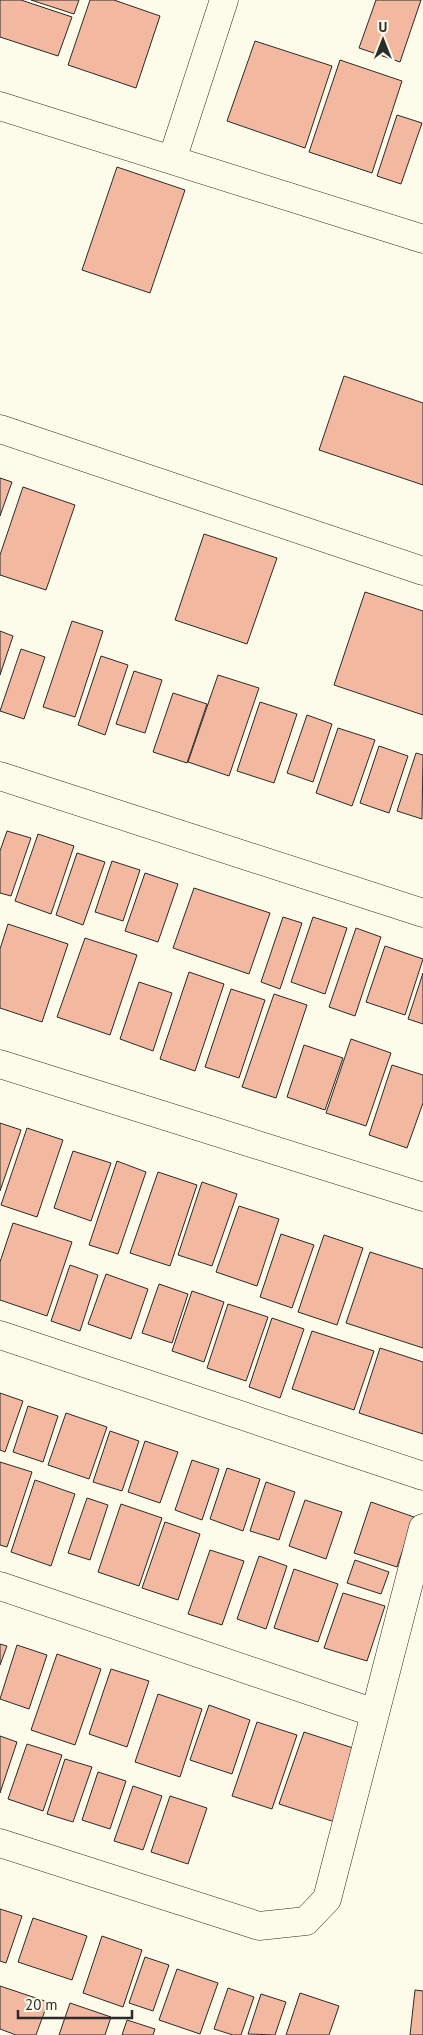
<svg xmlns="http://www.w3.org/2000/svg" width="423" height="2035" font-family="'PT Sans',sans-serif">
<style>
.building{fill:#f2b8a0;stroke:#2b2b2b}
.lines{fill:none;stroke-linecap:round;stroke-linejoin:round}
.minor-casing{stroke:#2b2b2b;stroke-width:29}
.minor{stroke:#fdfbea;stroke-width:28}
</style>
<rect width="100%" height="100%" fill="#fdfbea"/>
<path class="building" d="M0,0H21L72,17L58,56L0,37Z
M31,0H79L74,14Z
M90,0H114L160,16L136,88L68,65Z
M376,0H421L400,62L359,48Z
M255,41L332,66L305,148L227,121Z
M340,60L402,81L372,173L309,152Z
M397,115L422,123L401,184L377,176Z
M117,167L185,190L150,293L82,270Z
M344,376L423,403V485L319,450Z
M0,478L12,482L0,516Z
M23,487L75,505L46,590L0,575V555Z
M204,534L277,558L247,644L175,620Z
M365,592L423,611V715L334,685Z
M72,621L103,631L75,717L43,707Z
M0,631L13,636L0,675Z
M21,649L45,657L24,719L0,711Z
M101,656L128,665L105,735L78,725Z
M134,671L162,680L145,733L116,724Z
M218,675L259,688L229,776L188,762Z
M173,693L207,704L187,763L153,752Z
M260,702L297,714L274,783L237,771Z
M307,715L332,724L313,782L287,773Z
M338,728L375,740L352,806L316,793Z
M379,746L408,756L389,813L360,803Z
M416,753L423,755L422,819L397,811Z
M7,831L31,838L11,896L0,893V851Z
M38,834L74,846L51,914L15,901Z
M77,853L105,862L83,925L56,915Z
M112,861L140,870L123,921L95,912Z
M145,873L178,884L158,942L125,931Z
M194,888L270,913L249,974L173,948Z
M283,917L302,923L280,989L261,982Z
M313,917L347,928L325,994L291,982Z
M8,924L68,944L42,1022L0,1008V949Z
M356,928L381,937L355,1016L329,1007Z
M85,938L137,955L110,1035L57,1017Z
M385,946L423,959L405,1015L366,1002Z
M189,972L224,984L195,1071L160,1059Z
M423,973V1024L408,1019Z
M139,982L172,993L153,1051L120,1039Z
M231,989L265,1000L239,1078L205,1067Z
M274,994L307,1005L276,1098L242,1087Z
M351,1039L391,1053L366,1126L326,1113Z
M304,1045L343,1058L325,1110L287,1097Z
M392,1065L423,1075V1103L407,1148L369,1135Z
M0,1123L21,1130L0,1191Z
M27,1128L63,1140L37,1217L1,1205Z
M73,1151L111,1163L91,1221L54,1208Z
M117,1161L146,1172L118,1254L89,1245Z
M158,1172L197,1185L170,1266L130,1253Z
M202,1182L237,1194L212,1266L178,1255Z
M239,1206L279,1219L257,1286L216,1272Z
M13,1223L72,1242L47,1316L0,1300V1262Z
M281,1234L314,1245L292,1308L260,1297Z
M324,1235L363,1248L337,1325L298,1312Z
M370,1252L423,1269V1348L346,1323Z
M70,1265L98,1275L80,1331L51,1321Z
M106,1274L148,1289L131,1339L88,1324Z
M159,1284L188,1294L172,1343L142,1333Z
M192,1291L224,1302L204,1362L172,1351Z
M228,1304L268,1317L246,1381L207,1368Z
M272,1318L304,1329L280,1398L249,1387Z
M312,1331L374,1351L354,1410L292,1389Z
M380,1348L423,1362V1434L359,1413Z
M0,1393L23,1401L5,1452L0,1450Z
M28,1406L58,1416L43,1462L13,1452Z
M66,1413L107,1427L89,1479L48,1465Z
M110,1431L139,1441L122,1491L93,1482Z
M145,1441L178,1452L160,1503L128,1492Z
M192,1460L219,1469L202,1520L175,1510Z
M0,1462L32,1472L7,1547L0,1545Z
M227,1468L260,1479L243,1531L210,1519Z
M35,1480L75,1494L51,1566L11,1552Z
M266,1482L295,1492L279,1540L250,1531Z
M87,1498L108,1505L90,1560L68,1553Z
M305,1500L342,1512L326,1559L289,1546Z
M371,1502L414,1517L397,1567L354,1553Z
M121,1504L162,1518L139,1586L98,1572Z
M165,1522L200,1534L178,1600L142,1588Z
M210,1550L244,1561L222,1625L188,1614Z
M259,1556L287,1566L266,1629L237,1619Z
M355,1560L389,1572L381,1594L347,1583Z
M294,1569L338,1584L318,1642L274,1628Z
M343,1593L385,1606L367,1661L324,1648Z
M0,1644L7,1646L0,1665Z
M17,1645L47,1655L29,1709L0,1699Z
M57,1654L101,1669L75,1745L31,1730Z
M111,1669L149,1681L127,1747L89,1734Z
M158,1694L202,1709L180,1777L135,1762Z
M209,1705L250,1720L232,1774L190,1760Z
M257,1722L297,1735L272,1809L232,1796Z
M304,1732L359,1750L335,1822L279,1804Z
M0,1736L17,1742L0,1793Z
M27,1744L62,1755L43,1811L8,1799Z
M65,1759L92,1767L73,1822L47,1814Z
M98,1772L126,1781L110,1829L82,1820Z
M133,1786L162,1796L143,1850L114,1841Z
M170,1796L207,1808L188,1864L151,1852Z
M0,1909L22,1916L6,1963L0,1961Z
M33,1918L87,1936L72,1980L18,1962Z
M102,1936L142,1950L123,2007L83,1993Z
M145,1957L169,1965L153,2011L129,2003Z
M177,1969L218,1983L200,2034L159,2020Z
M0,1986L48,2002L36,2035H16L0,2029Z
M228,1988L254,1997L241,2035H233L214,2029Z
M415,1990L423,1991V2035H410Z
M300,1993L339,2006L329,2035H286Z
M261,1994L286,2002L275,2035L248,2034Z
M70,2003L111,2017L105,2035H59Z
M127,2020L155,2029L153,2035H122Z"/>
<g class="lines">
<g class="minor-casing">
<path id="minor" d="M0,106L423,239
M172,160L224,0
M0,429L423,571
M0,776L423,913
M0,1064L423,1197
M0,1335L423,1476
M0,1586L375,1713
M0,1843L259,1926L306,1921L327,1899L423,1528"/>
</g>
<use href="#minor" class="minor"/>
</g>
<g transform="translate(383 40)" stroke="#fdfbea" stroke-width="4" paint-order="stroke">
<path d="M0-4L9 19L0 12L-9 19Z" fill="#2b2b2b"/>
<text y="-8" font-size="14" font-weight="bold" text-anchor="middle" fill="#2b2b2b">U</text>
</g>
<path d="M18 2010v8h114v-8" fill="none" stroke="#2b2b2b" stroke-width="2.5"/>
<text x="25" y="2010" font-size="15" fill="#2b2b2b" stroke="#fdfbea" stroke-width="4" paint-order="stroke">20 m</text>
</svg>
